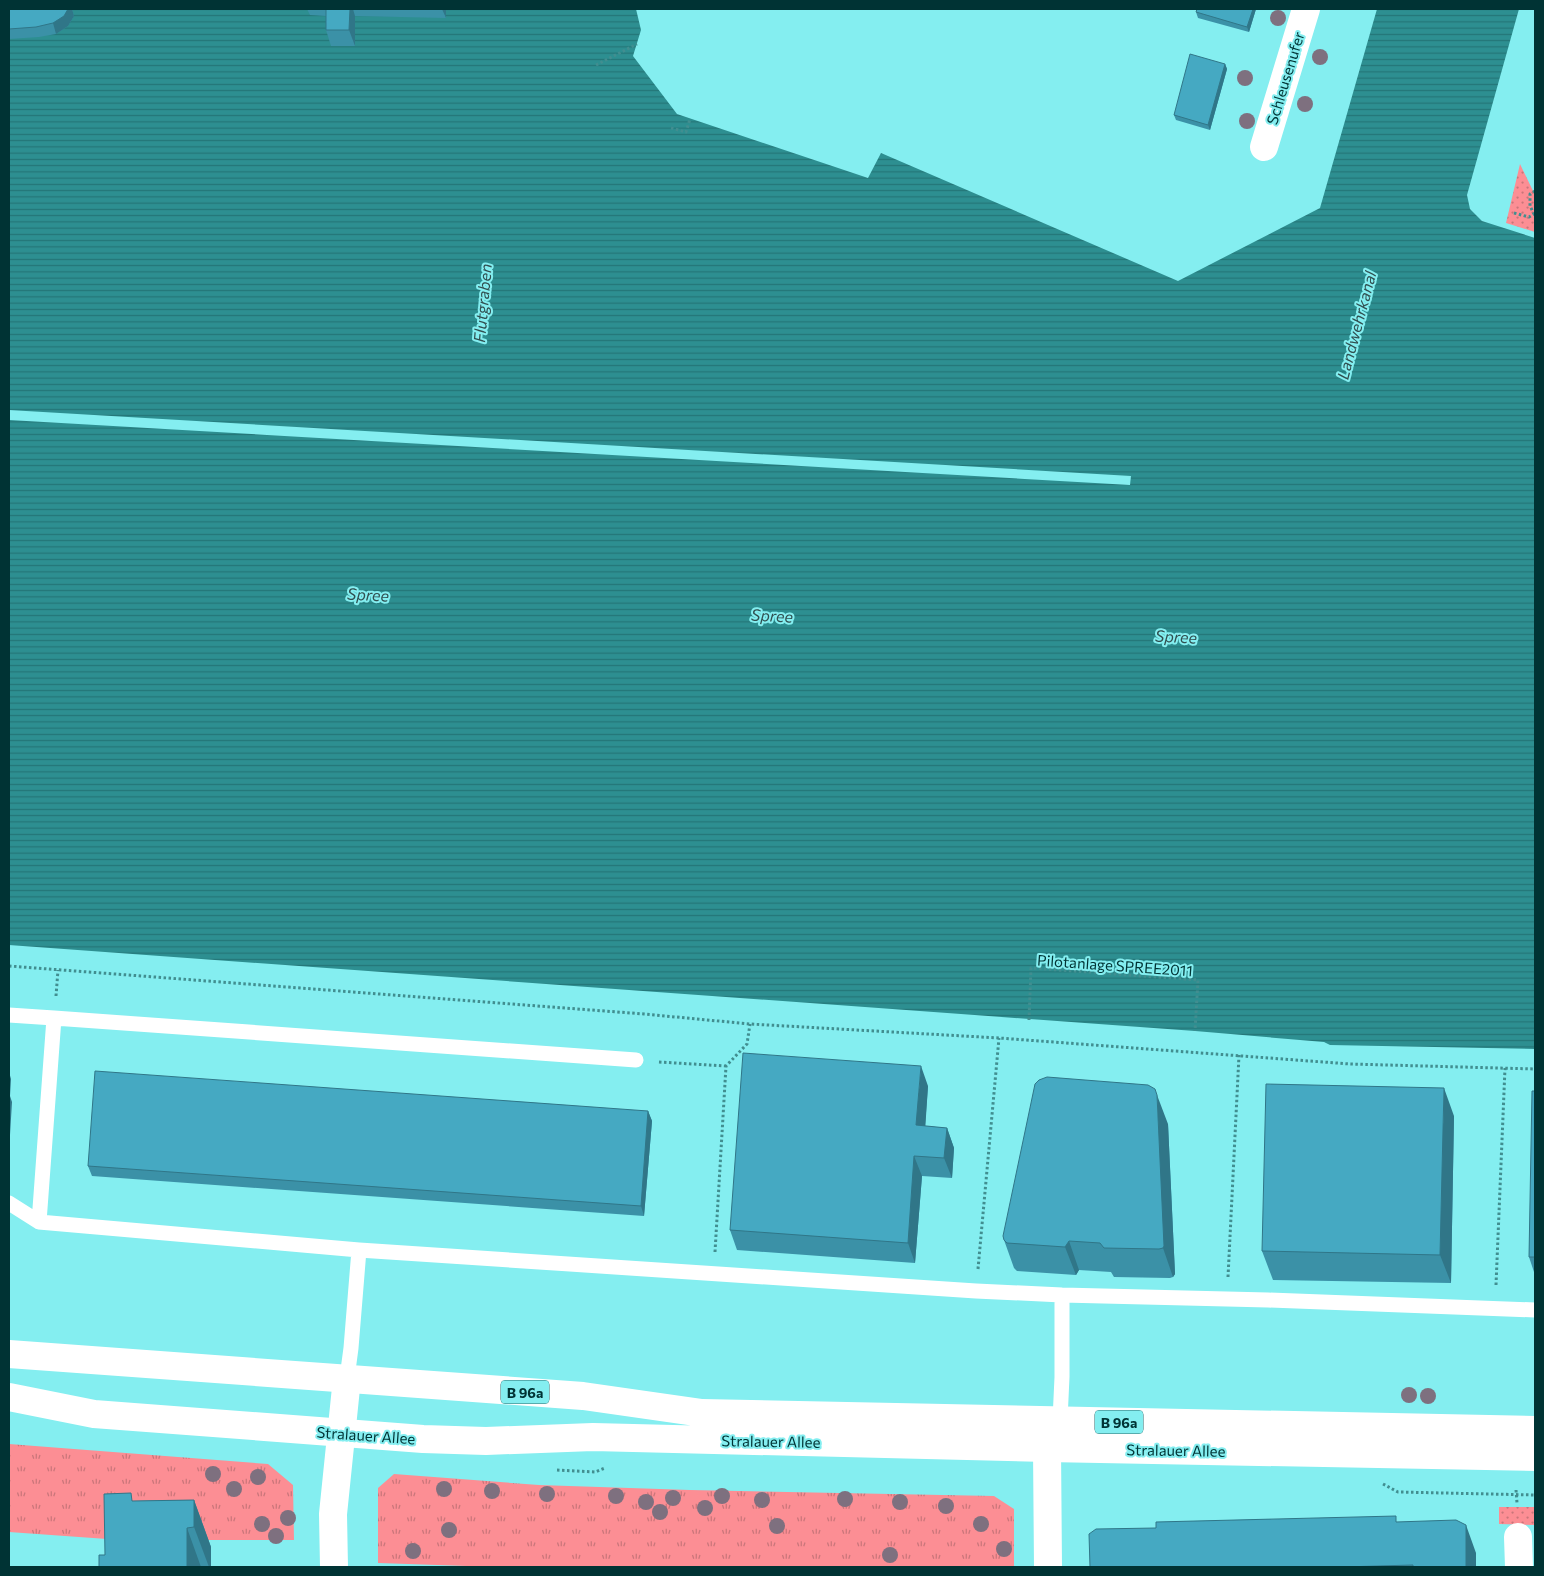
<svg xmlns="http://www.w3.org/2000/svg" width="1544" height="1576" font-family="Commissioner,sans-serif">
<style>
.grass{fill:url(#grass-dots)}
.park{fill:url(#park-tufts)}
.water{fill:url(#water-rules)}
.pier{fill:#84eef0}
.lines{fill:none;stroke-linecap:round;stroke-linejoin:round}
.path{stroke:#418e90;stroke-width:3;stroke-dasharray:2.5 2.5;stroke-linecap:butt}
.service{stroke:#fff;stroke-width:15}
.minor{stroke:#fff;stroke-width:28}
.primary{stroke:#fff;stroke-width:28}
.tree{fill:#7e707f}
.wall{fill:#3b91a7}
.shaded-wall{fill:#307688}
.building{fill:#45a9c2;stroke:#307688}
.labels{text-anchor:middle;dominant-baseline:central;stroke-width:4;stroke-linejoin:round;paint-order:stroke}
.shield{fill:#84eef0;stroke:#286b6c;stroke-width:1}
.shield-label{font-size:14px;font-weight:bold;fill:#003334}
.street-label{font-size:15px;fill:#003334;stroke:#84eef0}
.water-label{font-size:16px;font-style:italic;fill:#314f50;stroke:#84eef0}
</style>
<defs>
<pattern id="grass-dots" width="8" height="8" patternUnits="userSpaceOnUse" patternTransform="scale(1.25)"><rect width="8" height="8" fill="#fc8e94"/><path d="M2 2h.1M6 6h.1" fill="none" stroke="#ca757a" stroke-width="1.8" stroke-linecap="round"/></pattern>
<pattern id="park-tufts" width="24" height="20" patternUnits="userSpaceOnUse" patternTransform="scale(1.25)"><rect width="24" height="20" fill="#fc8e94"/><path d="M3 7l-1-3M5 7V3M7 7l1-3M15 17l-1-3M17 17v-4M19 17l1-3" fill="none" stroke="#ca757a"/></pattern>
<pattern id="water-rules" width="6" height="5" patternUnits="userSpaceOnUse" patternTransform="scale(1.25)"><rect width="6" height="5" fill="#2d8f91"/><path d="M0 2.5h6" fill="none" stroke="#247577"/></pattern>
</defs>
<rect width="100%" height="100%" fill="#84eef0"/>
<path class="grass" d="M1520,164L1535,195V232L1506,223Z
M1499,1507H1535V1525L1499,1524Z"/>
<path class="park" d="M9,1444L268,1464L293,1485L294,1540H121L9,1532Z
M394,1474L539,1485L690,1490L994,1496L1014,1509V1567H496L378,1563V1488Z"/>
<path class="water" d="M9,9H636L641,30L633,56L677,114L868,178L881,153L1178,281L1320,208L1377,9H1519L1467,195L1470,209L1482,221L1535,238V1049L1330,1045L1324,1042L1195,1031L9,945Z"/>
<path class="pier" d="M9,410L1131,476L1130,485L9,420Z"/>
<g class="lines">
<path class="path" d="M596,65L637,44
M671,128L686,132L690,119
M1535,191L1530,194V206L1535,216
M1514,213L1529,217L1534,214
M9,966L644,1014L750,1024L999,1038L1350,1064L1535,1069
M56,996L58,970
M1029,1020L1031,968L1198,980L1195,1031
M659,1062L726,1066
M715,1252L726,1066L747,1044L750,1024
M978,1269L999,1038
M1228,1277L1239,1055
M1496,1285L1505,1068
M557,1470L595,1472L605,1468
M1383,1484L1398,1492L1535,1495
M1516,1490L1517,1503"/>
<path class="service" d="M9,1015L54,1018L39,1222
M54,1018L636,1060
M9,1203L39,1222L359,1250L976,1291L1062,1295L1268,1300L1535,1310
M347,1378L351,1348L359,1250
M1060,1420L1062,1377V1295"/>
<path class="minor" d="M1264,147L1306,9
M1047,1448L1048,1567
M1518,1537L1519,1567
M334,1567L333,1514L347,1378"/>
<path class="primary" d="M9,1354L583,1396L702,1413L1535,1430
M9,1397L94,1414L423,1439L486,1441L593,1437L1047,1448L1535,1457"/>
</g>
<g class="tree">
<circle cx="1278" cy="18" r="8"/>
<circle cx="1320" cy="57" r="8"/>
<circle cx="1245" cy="78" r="8"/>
<circle cx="1305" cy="104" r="8"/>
<circle cx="1247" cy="121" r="8"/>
<circle cx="1409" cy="1395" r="8"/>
<circle cx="1428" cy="1396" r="8"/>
<circle cx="213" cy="1474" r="8"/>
<circle cx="258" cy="1477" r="8"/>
<circle cx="234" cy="1489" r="8"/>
<circle cx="444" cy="1489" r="8"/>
<circle cx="492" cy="1491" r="8"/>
<circle cx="547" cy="1494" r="8"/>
<circle cx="616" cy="1496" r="8"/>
<circle cx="722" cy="1496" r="8"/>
<circle cx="673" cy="1498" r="8"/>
<circle cx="845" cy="1499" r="8"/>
<circle cx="762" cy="1500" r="8"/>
<circle cx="646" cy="1502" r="8"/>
<circle cx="900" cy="1502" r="8"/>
<circle cx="946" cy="1506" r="8"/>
<circle cx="705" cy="1508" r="8"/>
<circle cx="660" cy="1512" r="8"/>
<circle cx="288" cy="1518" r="8"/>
<circle cx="262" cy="1524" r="8"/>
<circle cx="981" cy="1524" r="8"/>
<circle cx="777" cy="1526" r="8"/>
<circle cx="449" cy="1530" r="8"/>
<circle cx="276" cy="1536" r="8"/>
<circle cx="1004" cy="1549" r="8"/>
<circle cx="413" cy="1551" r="8"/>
<circle cx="890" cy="1555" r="8"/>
</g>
<path class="wall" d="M9,9H72L74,16L68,26L56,34L39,37L9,39Z
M307,9H446V18L355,16V46H331L326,30V16L310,15Z
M1256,9L1249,32L1198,18L1196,12Z
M1225,64L1227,69L1210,130L1176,120L1174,115Z
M928,1086L925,1126L947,1128L954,1148L952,1178L922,1176L915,1263L737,1250L730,1230Z
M1535,1091V1275L1529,1257Z
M648,1111L652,1121L644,1216L92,1176L88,1166Z
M1454,1116L1451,1283L1273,1280L1262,1251Z
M1168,1124L1175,1274L1173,1277L1170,1278L1114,1277L1111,1272L1079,1270L1076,1275L1017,1271L1014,1268L1004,1240Z
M194,1500L211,1547V1567H99L134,1501Z
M1398,1522L1476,1553V1567H1090Z"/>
<path class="shaded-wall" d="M68,9H72L74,16L68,26L56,34L53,23Z
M350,9H353L355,16V46L349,30Z
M442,9H446V18Z
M1253,9H1256L1249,32L1247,27Z
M1225,64L1227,69L1210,130L1208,125Z
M921,1066L928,1086L924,1146L916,1125Z
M9,1072L11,1079L10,1096L12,1102L10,1135L9,1131Z
M1444,1088L1454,1116L1451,1283L1440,1255Z
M1157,1095L1168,1124L1175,1274L1173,1277L1163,1248Z
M648,1111L652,1121L644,1216L641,1206Z
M947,1128L954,1148L952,1178L944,1158Z
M914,1156L922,1176L915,1263L908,1243Z
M1069,1241L1079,1270L1076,1275L1065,1247Z
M194,1500L211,1547V1567H209L194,1527Z
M1466,1525L1476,1553V1567H1466Z
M187,1528L201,1567H187Z"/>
<path class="building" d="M9,9H68L64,16L53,23L36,27L9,29Z
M326,9H350L349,30H326Z
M1197,9H1253L1247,27L1196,12Z
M1190,54L1225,64L1208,125L1174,115Z
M743,1053L921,1066L916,1125L947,1128L944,1158L914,1156L908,1243L730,1230Z
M95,1071L648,1111L641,1206L88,1166Z
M1047,1077L1148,1085L1155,1089L1157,1095L1164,1246L1163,1248L1159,1249L1104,1248L1100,1243L1069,1241L1065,1247L1007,1243L1004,1240L1003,1236L1035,1084L1039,1080Z
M1266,1084L1444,1088L1440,1255L1262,1251Z
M1532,1091H1535V1257H1529Z
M131,1493L132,1501L194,1500V1527L187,1528V1567H99V1555H105L104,1494Z
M1396,1516V1522L1456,1520L1466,1525V1567H1413V1565L1342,1567H1090L1089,1534L1096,1529L1156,1528V1522Z"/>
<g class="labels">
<g class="shield">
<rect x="501" y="1380.5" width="48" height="23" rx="4"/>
<rect x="1095" y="1410.5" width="48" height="23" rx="4"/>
</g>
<g class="shield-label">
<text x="525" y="1392">B 96a</text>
<text x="1119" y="1422">B 96a</text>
</g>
<g class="street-label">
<text transform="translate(1285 78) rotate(-73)">Schleusenufer</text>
<text transform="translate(1115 965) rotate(4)">Pilotanlage SPREE2011</text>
<text transform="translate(366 1435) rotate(4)">Stralauer Allee</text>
<text transform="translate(771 1441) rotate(1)">Stralauer Allee</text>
<text transform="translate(1176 1450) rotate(1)">Stralauer Allee</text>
</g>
<g class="water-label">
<text transform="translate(482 303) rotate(-85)">Flutgraben</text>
<text transform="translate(1356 325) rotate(-75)">Landwehrkanal</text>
<text transform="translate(368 594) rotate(3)">Spree</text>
<text transform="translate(772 615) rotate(3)">Spree</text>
<text transform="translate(1176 636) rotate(3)">Spree</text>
</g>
</g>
<rect width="1544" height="1576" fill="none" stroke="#003334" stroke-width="20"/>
</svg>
